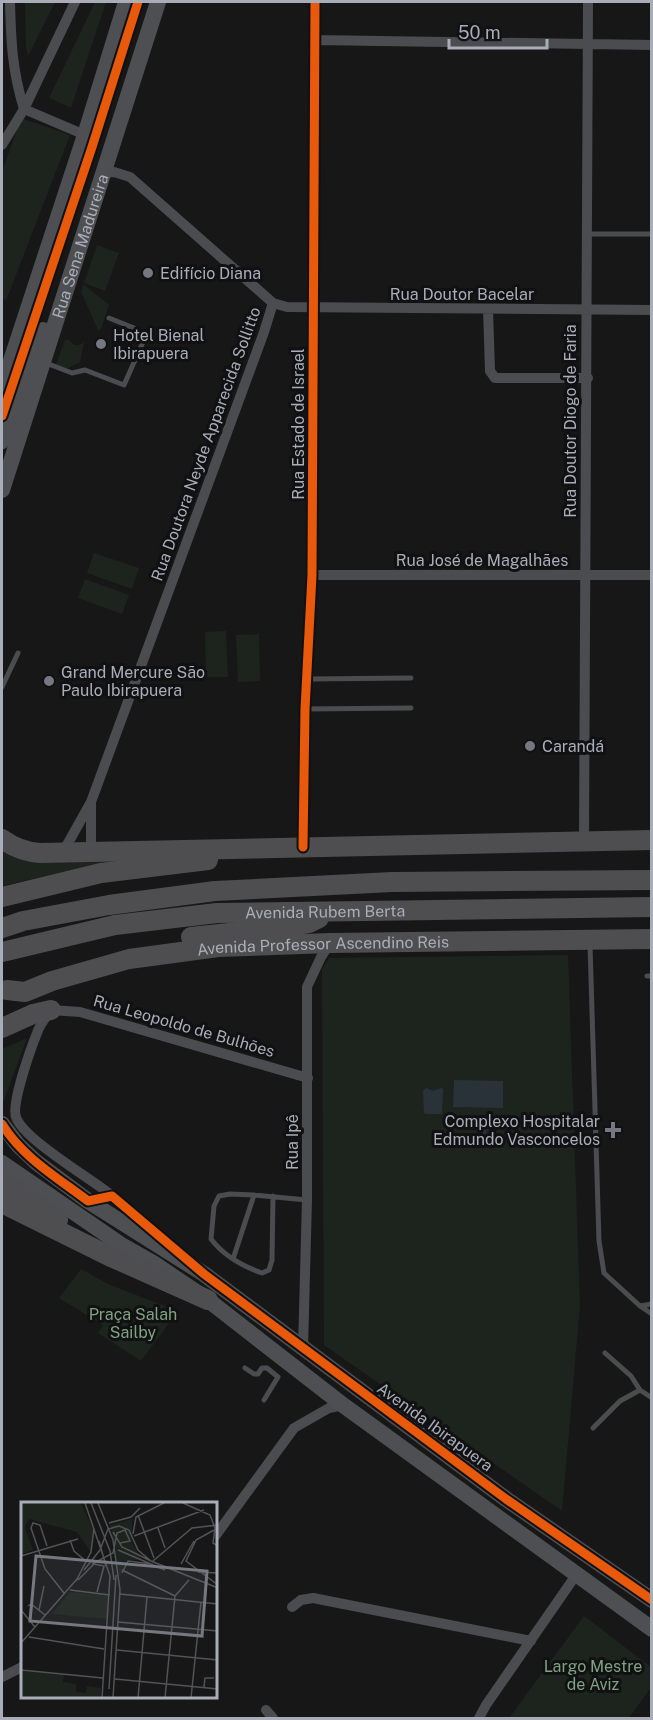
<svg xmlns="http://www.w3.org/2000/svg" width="653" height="1720" font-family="'Public Sans',sans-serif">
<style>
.green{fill:#1d241e}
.water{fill:#2a3239}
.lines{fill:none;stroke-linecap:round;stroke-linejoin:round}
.lane{stroke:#4b4c50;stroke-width:5}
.street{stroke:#4b4c50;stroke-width:10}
.primary{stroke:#4d4f52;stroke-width:16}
.highway{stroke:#4e4e51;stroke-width:20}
.cycleway-casing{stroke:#111113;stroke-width:13}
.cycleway{stroke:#e8590c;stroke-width:9}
.poi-dot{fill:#757880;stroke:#111113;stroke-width:2}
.labels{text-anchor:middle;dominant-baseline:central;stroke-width:6;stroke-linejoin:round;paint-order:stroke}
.street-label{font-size:16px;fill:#a8adb8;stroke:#111113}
.poi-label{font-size:16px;fill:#a8adb8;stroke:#111113;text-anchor:start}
.park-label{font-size:16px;fill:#7fa381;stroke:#111113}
.inset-road{fill:none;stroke:#515357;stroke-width:1.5}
.view{fill:#757880;fill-opacity:0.15;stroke:#757880;stroke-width:3}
.inset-edge{fill:none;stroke:#a8adb8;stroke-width:3}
</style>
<rect width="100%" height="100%" fill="#171717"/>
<path class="green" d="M25,2H55L28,56L26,48Z
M95,2H106L71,108L49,98Z
M21,118L70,135L6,301L2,297V172Z
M97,245L119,253L105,291L84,283Z
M83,284L109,305L101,329L98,330L81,292Z
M68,339C74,344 75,348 84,342L80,362L66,369L56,365L65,340Z
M94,553L139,568L132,589L87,573Z
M85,579L129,595L122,614L78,598Z
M226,631L228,677H206L205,632Z
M259,634L260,681L238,682L236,635Z
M2,851L29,861L137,860L93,865L2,886Z
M568,955L580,1306L562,1511L324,1345L322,969L329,958Z
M27,1038L3,1103L2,1049Z
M81,1269L110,1285L178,1311L141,1361L98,1333L103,1325L59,1298Z
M584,1616L651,1667V1687L629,1718H509Z"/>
<path class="water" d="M454,1080L503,1081V1108L453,1107Z
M426,1088L433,1091L441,1088L443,1089L442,1114H426L424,1113L423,1091Z
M478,1115H502L503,1130H486V1138H478Z"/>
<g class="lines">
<path class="lane" d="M587,234H652
M46,363L72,373L85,370L124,385L143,342L134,328L109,318
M308,679L411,678
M2,687L18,653
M305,709L411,708
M590,945L599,1241L604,1273L640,1306L652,1304
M647,976H652
M254,1195L307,1200
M233,1259L254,1195L230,1194L219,1196L214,1206L211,1239C224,1256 242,1266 262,1273L269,1270L272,1260L273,1196
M640,1306L652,1314
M605,1353L631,1376L640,1390
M245,1368L254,1374H258L262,1368H267L278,1377L264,1400
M593,1428L620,1401L640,1390L652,1398"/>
<path class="street" d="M10,2C11,41 12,70 24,109
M315,40L652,45
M24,109L85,135
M2,145L24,109L75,2
M102,173L114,172L130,177L273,303L287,307L652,310
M488,309L490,371L495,378H588
M312,575H652
M91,802V852
M584,840L588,2
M303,847L305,709L312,575L315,2
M63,852L91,802L264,332L273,303
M167,1243C148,1227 130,1210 111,1195C90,1178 23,1139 16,1117C11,1104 31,1048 37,1033C40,1024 46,1017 51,1010L80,1012L308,1078
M303,1348L307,1200V987L321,957L330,943
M216,1535L294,1428L329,1408L343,1405
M292,1607L301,1600L313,1598L531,1641
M2,1677L22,1667
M266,1710L273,1718
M479,1718L486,1705L576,1575"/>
<g class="primary">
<path d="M2,388L85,135L126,2"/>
<path d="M2,441L27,364L43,330"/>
<path id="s1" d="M2,490L158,2"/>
<path d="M2,1124L18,1145L36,1162L88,1201L204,1274L506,1499L652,1600"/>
<path d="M2,1163L123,1246L153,1263L208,1300L343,1405L652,1629"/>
</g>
<g class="highway">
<path d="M2,839C13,847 26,852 40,853L652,840"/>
<path d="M2,897L101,873L208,860"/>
<path d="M2,928L23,921L109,905L215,891L392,882L652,880"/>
<path d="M191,937L293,926L309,923L319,918"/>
<path id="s2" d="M2,952L115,925L217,913L652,907"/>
<path id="s3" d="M7,990L25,992L52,981L129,959L218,947L330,943L652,939"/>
<path d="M2,1028L33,1014L51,1010"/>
<path d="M2,1181L58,1220"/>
<path d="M2,1203L109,1256L208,1300"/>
</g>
<g class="cycleway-casing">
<path id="cycleway" d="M2,416L92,147L138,2
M303,847L305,709L312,575L315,2
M2,1124C22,1157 58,1178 88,1201L112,1196L204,1274L506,1499L652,1600"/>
</g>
<use href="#cycleway" class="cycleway"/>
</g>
<g class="poi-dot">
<circle cx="148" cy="273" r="6"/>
<circle cx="101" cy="344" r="6"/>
<circle cx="49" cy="681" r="6"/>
<circle cx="530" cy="746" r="6"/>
<path d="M610 1121h6v6h6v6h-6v6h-6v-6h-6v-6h6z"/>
</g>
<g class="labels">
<g class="street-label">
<text stroke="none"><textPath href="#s1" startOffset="256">Rua Sena Madureira</textPath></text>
<text x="462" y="294">Rua Doutor Bacelar</text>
<text transform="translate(570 421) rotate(-90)">Rua Doutor Diogo de Faria</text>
<text transform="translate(298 424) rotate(-90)">Rua Estado de Israel</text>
<text transform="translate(206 444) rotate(-70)">Rua Doutora Neyde Apparecida Sollitto</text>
<text x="482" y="560">Rua José de Magalhães</text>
<text stroke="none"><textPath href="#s2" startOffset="327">Avenida Rubem Berta</textPath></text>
<text stroke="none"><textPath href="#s3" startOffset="322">Avenida Professor Ascendino Reis</textPath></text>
<text transform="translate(184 1026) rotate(16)">Rua Leopoldo de Bulhões</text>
<text transform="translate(292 1142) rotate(-90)">Rua Ipê</text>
<text transform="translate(435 1427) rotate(36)">Avenida Ibirapuera</text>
</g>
<g class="poi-label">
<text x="160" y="273">Edifício Diana</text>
<text x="113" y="335">Hotel Bienal<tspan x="113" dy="18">Ibirapuera</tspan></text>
<text x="61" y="672">Grand Mercure São<tspan x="61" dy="18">Paulo Ibirapuera</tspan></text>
<text x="542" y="746">Carandá</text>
<text x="600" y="1121" text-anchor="end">Complexo Hospitalar<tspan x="600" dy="18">Edmundo Vasconcelos</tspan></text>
</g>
<g class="park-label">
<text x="133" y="1314">Praça Salah<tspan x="133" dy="18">Sailby</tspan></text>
<text x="593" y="1666">Largo Mestre<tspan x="593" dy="18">de Aviz</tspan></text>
</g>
</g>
<g transform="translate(21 1502)">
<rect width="196" height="196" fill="#171717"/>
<path d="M0,1H60L72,27L70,50L56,30L8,17L4,26L12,48L0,52ZM111,17V41L120,57L103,60L99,75L89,23ZM49,90L87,93L86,117L31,112ZM0,169L43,173L42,180L55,182V190L65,191L66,184L80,186L79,196H0Z" fill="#1d241e"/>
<path class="inset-road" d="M64,1L89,74L81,196M70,1L89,49L93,78M77,1L92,38L99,88L92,196M162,1L189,13L194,26L192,41L197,44M117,13L133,56M88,21L110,15L119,6M137,26L144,46M193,28L175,38L165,59L197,83M92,30L101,45L130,59M112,32L115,15L143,1M113,34L183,8M49,38L53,49L66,60M78,39L85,64M26,44L19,23L12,21L10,26L24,67L43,91M97,48L144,68M0,54L57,37M132,59L171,26L197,23M71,62L92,51L96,31L104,28L109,39L99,41M160,62L173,39M63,68L79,48L87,27L98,24L108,28L117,48L130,59L197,86M101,68L154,94M177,70L197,71M101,71L107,59L130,62M57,78L73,62L83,64L76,90M55,79L70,50L73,26M49,88L89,93M99,92L197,102M154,94L168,78M7,104L10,102L24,113M0,108L14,125M18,108L23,84M97,120L197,129M8,135L83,147M0,141L56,77M96,148L197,158M0,168L82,176M94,177L197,187M183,185L184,176H193M88,187L95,73M117,196L126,95M144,196L154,94M170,196L180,100"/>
<path class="view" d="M15,54L186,69L181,134L9,119Z"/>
<rect width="196" height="196" class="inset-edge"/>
</g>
<rect width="653" height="1720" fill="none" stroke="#a8adb8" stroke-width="6"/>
<path d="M449 39v9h98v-9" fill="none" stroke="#a8adb8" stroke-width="3"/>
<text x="458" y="39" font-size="18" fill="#a8adb8" stroke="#111113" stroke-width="4.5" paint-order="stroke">50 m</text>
</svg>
